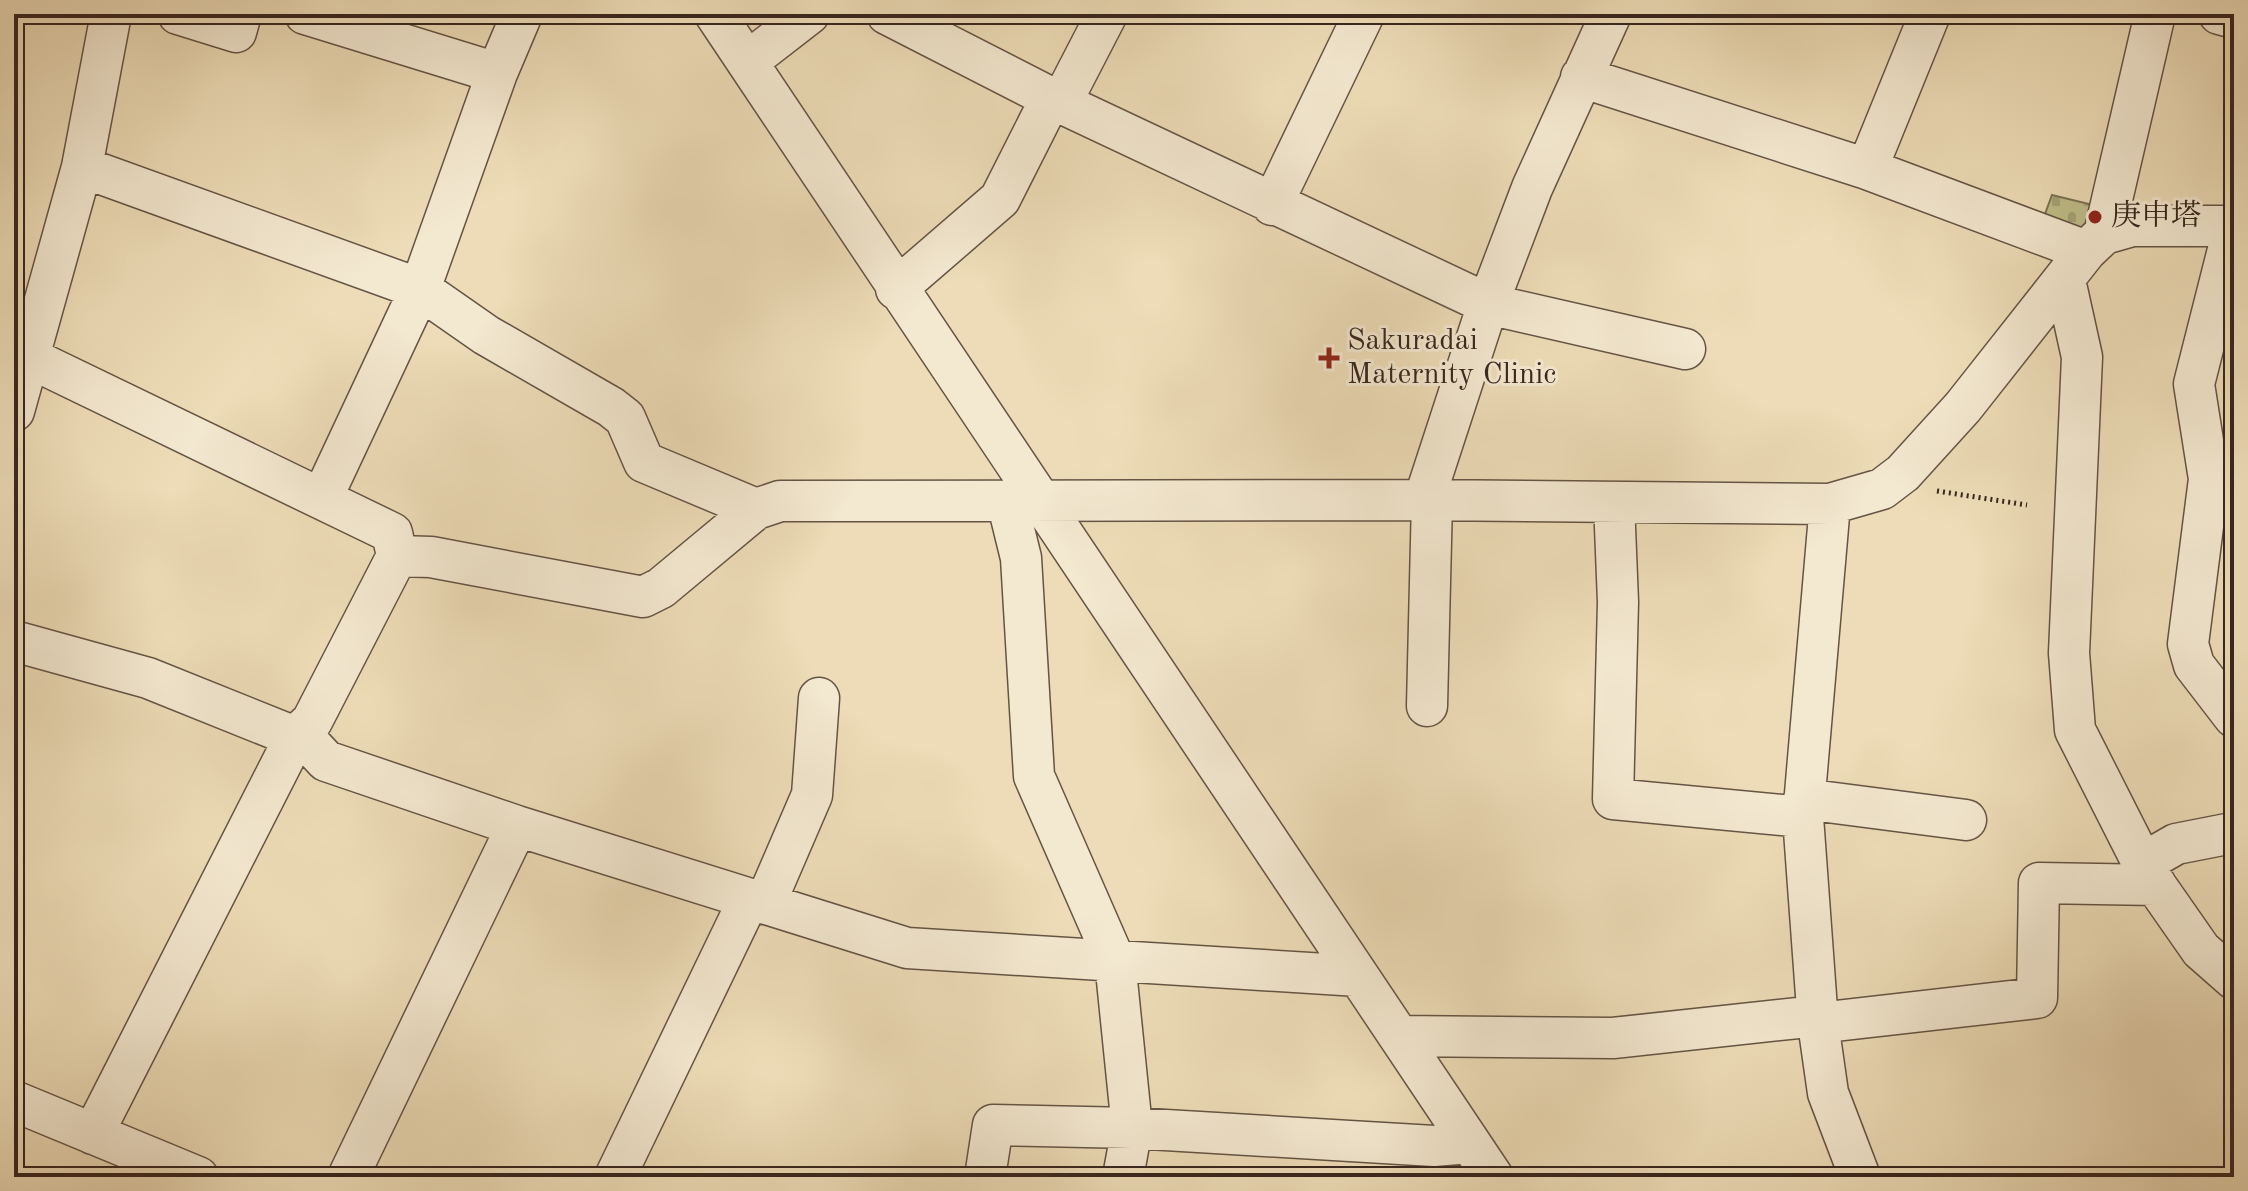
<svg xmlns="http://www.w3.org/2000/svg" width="2248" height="1191" font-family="'Old Standard TT','Noto Serif JP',serif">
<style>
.cemetery{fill:url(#cemetery-stones);stroke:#7c7254;stroke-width:2}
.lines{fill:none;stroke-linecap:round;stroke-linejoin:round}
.minor-casing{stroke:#655445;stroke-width:43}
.path{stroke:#38261f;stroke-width:5;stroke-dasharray:2 4;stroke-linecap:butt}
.minor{stroke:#f3e8d0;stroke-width:40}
.poi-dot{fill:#8f2418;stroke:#f3e8d0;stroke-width:3}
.labels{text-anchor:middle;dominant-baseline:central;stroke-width:6;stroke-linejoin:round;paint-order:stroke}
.poi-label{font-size:30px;fill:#38261f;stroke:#f3e8d0;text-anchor:start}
</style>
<defs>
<pattern id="cemetery-stones" width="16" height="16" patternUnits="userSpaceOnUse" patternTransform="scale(2)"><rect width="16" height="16" fill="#bfbe89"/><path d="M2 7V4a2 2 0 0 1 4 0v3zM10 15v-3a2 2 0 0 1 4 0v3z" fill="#a5a376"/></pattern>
</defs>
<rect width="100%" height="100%" fill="#eddcb7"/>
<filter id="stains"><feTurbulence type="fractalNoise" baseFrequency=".0025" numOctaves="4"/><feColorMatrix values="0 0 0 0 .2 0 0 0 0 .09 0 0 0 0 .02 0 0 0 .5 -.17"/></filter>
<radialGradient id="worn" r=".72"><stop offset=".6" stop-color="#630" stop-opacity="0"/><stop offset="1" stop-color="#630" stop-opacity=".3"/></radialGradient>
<path class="cemetery" d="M2052,195L2093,205L2092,221L2081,235L2045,214Z"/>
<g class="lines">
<g class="minor-casing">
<path id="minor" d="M178,14L236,32L241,14
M305,14L497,73
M715,14L1493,1177
M887,14L1061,103L1488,304L1685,349
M2219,14L2234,18
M747,62L809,14
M1581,77L1867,169L2086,251
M1061,103L1107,14
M82,167L420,289L486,335L611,407L625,418L644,462L756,509
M1867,169L1930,14
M1272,205L1364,14
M2104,234L2155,14
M2065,280L2082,357L2069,653L2075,730L2148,874L2201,950L2234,979
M896,289L1000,199L1051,98
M30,358L392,533L397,556L312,721L295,737L93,1134
M14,411L82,167L111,14
M322,498L420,289L497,73L522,14
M1424,500L1488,304L1532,188L1611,14
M1007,501L1021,558L1034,776L1115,961L1132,1128L1123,1177
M1614,502L1618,602L1613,799L1803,817
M1830,504L1803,817L1818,1023L1828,1093L1860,1177
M397,556L431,557L643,597L661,588L756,509L780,501L1424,500L1830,504L1882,489L1903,473L1963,407L2086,251L2104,234L2132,226H2234L2194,384L2209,479L2188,644L2194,665L2234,717
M14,641L148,678L295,737L313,747L326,761L517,826L907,948L1358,976
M1427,706L1432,500
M1804,799L1966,820
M2143,863L2176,844L2227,834
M765,904L812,795L819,698
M1818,1023L2037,998L2039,883L2156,885
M1399,1036L1613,1038L1817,1016
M14,1101L198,1177
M348,1177L517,826
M615,1177L749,899
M985,1177L993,1125L1132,1128L1434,1146L1469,1143"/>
</g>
<path class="path" d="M1937,491L2027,505"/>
<use href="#minor" class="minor"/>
</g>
<g class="poi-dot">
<circle cx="2095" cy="217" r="8"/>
<path d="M1325 346h8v8h8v8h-8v8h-8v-8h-8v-8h8z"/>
</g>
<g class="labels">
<g class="poi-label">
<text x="2111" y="217">庚申塔</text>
<text x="1347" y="341">Sakuradai<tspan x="1347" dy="34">Maternity Clinic</tspan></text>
</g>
</g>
<rect width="2248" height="1191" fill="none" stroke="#eddcb7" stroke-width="48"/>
<rect x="16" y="16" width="2216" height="1159" fill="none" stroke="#38261f" stroke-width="4"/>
<rect x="24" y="24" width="2200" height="1143" fill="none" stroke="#38261f" stroke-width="2"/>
<rect width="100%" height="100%" filter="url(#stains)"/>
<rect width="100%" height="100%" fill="url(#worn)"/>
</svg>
